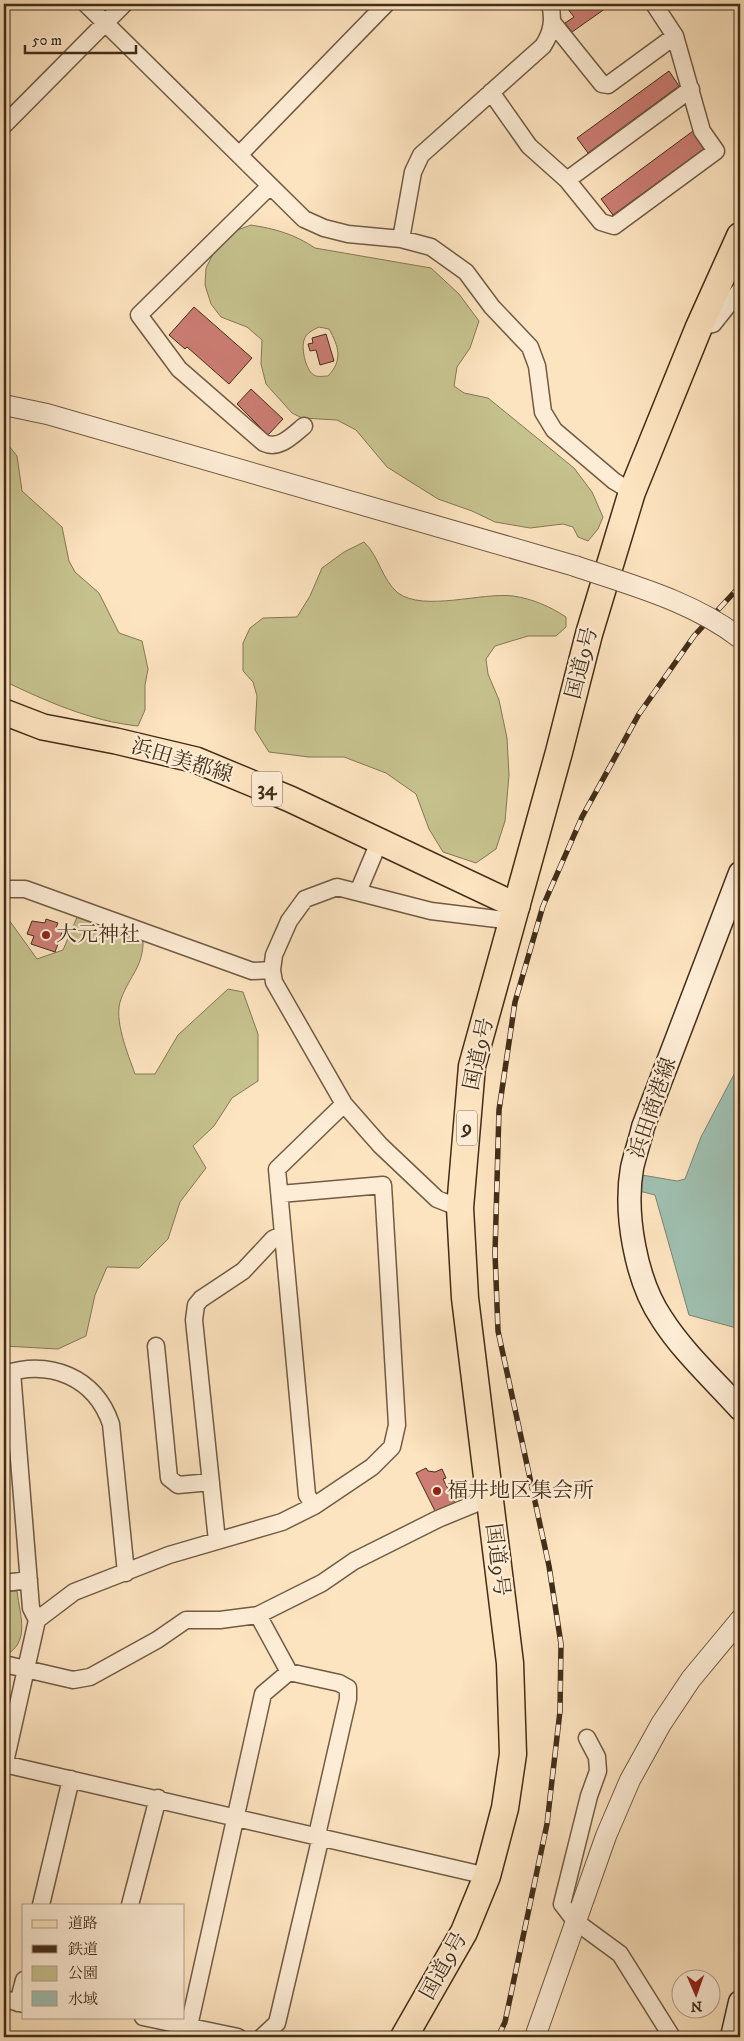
<svg xmlns="http://www.w3.org/2000/svg" width="744" height="2041" font-family="'IM FELL DW Pica','Noto Serif JP',serif">
<style>
.green{fill:#c6c28e;stroke:#847853;fill-rule:evenodd}
.water{fill:#9fbfb0;stroke:#7a8573}
.building{fill:#cc7d74;stroke:#422d18}
.lines{fill:none;stroke-linecap:round;stroke-linejoin:round}
.minor-casing{stroke:#715b42;stroke-width:19}
.tertiary-casing{stroke:#715b42;stroke-width:22}
.secondary-casing{stroke:#422d18;stroke-width:25}
.primary-casing{stroke:#422d18;stroke-width:28}
.trunk-casing{stroke:#422d18;stroke-width:29}
.minor{stroke:#feedd6;stroke-width:16}
.tertiary{stroke:#feedd6;stroke-width:20}
.secondary{stroke:#feedd6;stroke-width:22}
.primary{stroke:#fde4c0;stroke-width:25}
.trunk{stroke:#fde4c0;stroke-width:26}
.rail-casing{stroke:#422d18;stroke-width:5.5}
.rail{stroke:#feedd6;stroke-width:4;stroke-dasharray:11;stroke-linecap:butt}
.tertiary-bridge-casing{stroke:#715b42;stroke-width:22;stroke-linecap:butt}
.tertiary-bridge{stroke:#feedd6;stroke-width:20}
.poi-dot{fill:#8f2418;stroke:#feedd6;stroke-width:2}
.labels{text-anchor:middle;dominant-baseline:central;stroke-width:4.5;stroke-linejoin:round;paint-order:stroke}
.shield{fill:#feedd6;stroke:#7a6751;stroke-width:1}
.shield-label{font-size:20px;font-weight:bold;fill:#422d18}
.street-label{font-size:21px;fill:#422d18;stroke:#feedd6}
.poi-label{font-size:21px;fill:#422d18;stroke:#feedd6;text-anchor:start}
</style>
<rect width="100%" height="100%" fill="#fde4c0"/>
<filter id="stains"><feTurbulence type="fractalNoise" baseFrequency=".004" numOctaves="4"/><feColorMatrix values="0 0 0 0 .2 0 0 0 0 .09 0 0 0 0 .02 0 0 0 .5 -.17"/></filter>
<radialGradient id="worn" r=".72"><stop offset=".6" stop-color="#630" stop-opacity="0"/><stop offset="1" stop-color="#630" stop-opacity=".3"/></radialGradient>
<path class="green" d="M251,225C276,229 294,234 315,248L431,268L459,294L479,321L470,348L457,367L454,386L464,393L488,398L574,468L592,492L603,517L598,529L588,541L578,537L573,527L563,524L530,528L495,522L472,511L438,499L387,467L356,430L337,420L302,418L292,413L266,384L261,364L262,340L247,327L221,317L211,304L205,285L206,268L215,250L232,232ZM319,327L329,329C339,347 343,360 328,376C324,376 319,377 316,376C306,373 301,349 304,340C306,333 313,330 319,327Z
M4,440L17,456L22,491L62,527L69,561L75,572L99,593L119,633L142,641L148,669L145,685V710L138,726C90,721 46,701 4,681Z
M364,542C379,556 382,580 398,593C424,612 482,592 513,596C533,599 549,606 566,617V627L556,636H528L495,646L486,659L488,674L499,700L507,738L509,775L505,821L496,849L476,863L443,852L429,829L416,794L386,773L344,757H309L269,752L255,730L257,696L253,682L243,671V643L250,628L263,618L297,617L310,596L322,568L344,552Z
M78,915L143,939C144,966 130,975 121,999C113,1019 128,1054 135,1074H155L178,1035L228,989L243,992L258,1034V1081L232,1098L214,1126L193,1146L206,1168L180,1202L168,1239L139,1268L107,1267L95,1295L86,1336L58,1349L4,1346V920H9L37,959L63,950Z
M4,1591H17C20,1616 31,1643 4,1656Z"/>
<path class="water" d="M740,1063V1329L689,1315L655,1195L639,1191L642,1175L677,1181L685,1179L701,1137Z"/>
<path class="building" d="M564,4H607L609,6L572,32L565,23L574,17Z
M669,71L679,86L588,153L577,138Z
M693,131L705,148L613,215L601,199Z
M194,307L252,358L229,384L187,347L185,349L169,335Z
M326,334L334,361L320,365L316,350L310,351L308,344L313,343L312,338Z
M251,389L283,419L268,435L237,404Z
M46,919L58,923L56,928L63,930L55,952L31,944L34,936L27,934L32,921L45,923Z
M426,1468L428,1471L435,1472L442,1469L446,1478L443,1479L455,1503L436,1513L416,1473Z"/>
<g class="lines">
<g class="minor-casing">
<path id="minor" d="M86,4L304,219L324,228L348,234L401,239L431,247L466,272L492,307L530,347L537,366L543,412L554,430L614,481L632,492
M553,23L602,84L608,85L675,36
M491,92L529,146L567,180L601,222L614,226L716,151L702,131L675,36L654,4
M4,125L124,4
M240,154L386,4
M567,180L691,89
M270,186L139,315L179,369L264,443C279,450 292,436 304,426
M401,239L413,172L421,155L543,46C552,32 554,20 550,4
M699,327L713,324L740,290
M4,889H25L252,971L272,970
M358,892L379,842
M460,1208L437,1199L380,1145L344,1104L274,982L272,970L274,955L289,921L305,899L337,887L431,911L513,921
M156,1346L169,1478L178,1485L211,1482
M12,1372L31,1608L37,1620
M4,1374C50,1359 95,1377 111,1424L126,1573
M314,1506L307,1495L277,1169L344,1104
M217,1541L194,1320L196,1305L201,1299L243,1271L273,1239L283,1234
M4,1583L29,1580
M258,1615L289,1672L339,1683L348,1688V1699L317,1835
M4,1664L73,1680L90,1677L157,1640L186,1620H220L258,1615L322,1583L354,1561L438,1519L489,1498
M587,1738L597,1757L598,1771L589,1796L562,1904L575,1921L620,1954L672,2037
M4,1764L487,1876
M4,1767L37,1620L74,1592L169,1555L282,1522L314,1506L372,1467L392,1447L397,1425L383,1185L280,1194
M41,1905L71,1779
M130,1905L158,1798
M4,1999L24,2004
M18,2003L24,1980
M143,2017L238,2037
M189,2026L263,1694L289,1672
M262,2037L277,2023L321,1836"/>
</g>
<g class="tertiary-casing">
<path id="tertiary" d="M4,405L47,414L575,566
M535,2037L606,1836L630,1780L661,1724L691,1679L740,1620"/>
</g>
<g class="secondary-casing">
<path id="secondary" d="M740,873L643,1127C640,1141 635,1154 632,1168C624,1214 636,1281 662,1319C683,1352 714,1380 740,1409
M732,2037L740,2002"/>
</g>
<g class="primary-casing">
<path id="primary" d="M4,712L43,727L116,741L196,760L290,799L517,906"/>
</g>
<g class="trunk-casing">
<path id="trunk" d="M404,2037L464,1932L487,1876L505,1808L513,1754L510,1663L465,1298L460,1208L472,1066L559,752L589,634L632,492L699,327L740,236"/>
</g>
<use href="#minor" class="minor"/>
<use href="#tertiary" class="tertiary"/>
<use href="#secondary" class="secondary"/>
<use href="#primary" class="primary"/>
<use href="#trunk" class="trunk"/>
<g class="rail-casing">
<path id="rail" d="M498,2037L505,2022L547,1824L560,1711L561,1644L549,1566L498,1331L495,1253L499,1110L515,1002L543,906L582,817L639,714L694,636L740,586"/>
</g>
<use href="#rail" class="rail"/>
<g class="tertiary-bridge-casing">
<path id="tertiary-bridge" d="M575,566C631,585 692,601 740,638"/>
</g>
<use href="#tertiary-bridge" class="tertiary-bridge"/>
</g>
<g class="poi-dot">
<circle cx="46" cy="935" r="5"/>
<circle cx="437" cy="1491" r="5"/>
</g>
<g class="labels">
<g class="shield">
<rect x="252" y="771.5" width="30" height="35" rx="4"/>
<rect x="457" y="1110.5" width="20" height="35" rx="4"/>
</g>
<g class="shield-label">
<text x="267" y="789">34</text>
<text x="467" y="1128">9</text>
</g>
<g class="street-label">
<text transform="translate(582 663) rotate(-76)">国道9号</text>
<text transform="translate(182 761) rotate(17)">浜田美都線</text>
<text transform="translate(479 1054) rotate(-78)">国道9号</text>
<text transform="translate(653 1108) rotate(-71)">浜田商港線</text>
<text transform="translate(497 1560) rotate(83)">国道9号</text>
<text transform="translate(444 1966) rotate(-61)">国道9号</text>
</g>
<g class="poi-label">
<text x="56" y="935">大元神社</text>
<text x="447" y="1491">福井地区集会所</text>
</g>
</g>
<rect width="744" height="2041" fill="none" stroke="#fde4c0" stroke-width="20"/>
<rect x="5" y="5" width="734" height="2031" fill="none" stroke="#422d18" stroke-width="2.5"/>
<rect x="10" y="10" width="724" height="2021" fill="none" stroke="#422d18"/>
<rect x="22" y="1904" width="162" height="115" fill="#feedd6" stroke="#b3a08a"/>
<rect x="32" y="1920" width="25" height="8" fill="#fde4c0" stroke="#b3a08a"/>
<text x="68" y="1928" font-size="15" fill="#422d18">道路</text>
<rect x="32" y="1945" width="25" height="8" fill="#422d18" stroke="#b3a08a"/>
<text x="68" y="1954" font-size="15" fill="#422d18">鉄道</text>
<rect x="32" y="1966" width="25" height="15" fill="#c6c28e" stroke="#b3a08a"/>
<text x="68" y="1978" font-size="15" fill="#422d18">公園</text>
<rect x="32" y="1991" width="25" height="15" fill="#9fbfb0" stroke="#b3a08a"/>
<text x="68" y="2004" font-size="15" fill="#422d18">水域</text>
<g transform="translate(696 1994) rotate(178)"><circle r="24" fill="#feedd6" stroke="#b3a08a"/>
<path d="M0-4L9 19L0 12L-9 19Z" fill="#8f2418"/>
<text y="-8" font-size="14" font-weight="bold" text-anchor="middle" fill="#422d18">N</text>
</g>
<path d="M25 45v8h111v-8" fill="none" stroke="#422d18" stroke-width="2.5"/>
<text x="32" y="45" font-size="15" fill="#422d18" stroke="#feedd6" stroke-width="4" paint-order="stroke">50 m</text>
<rect width="100%" height="100%" filter="url(#stains)"/>
<rect width="100%" height="100%" fill="url(#worn)"/>
</svg>
